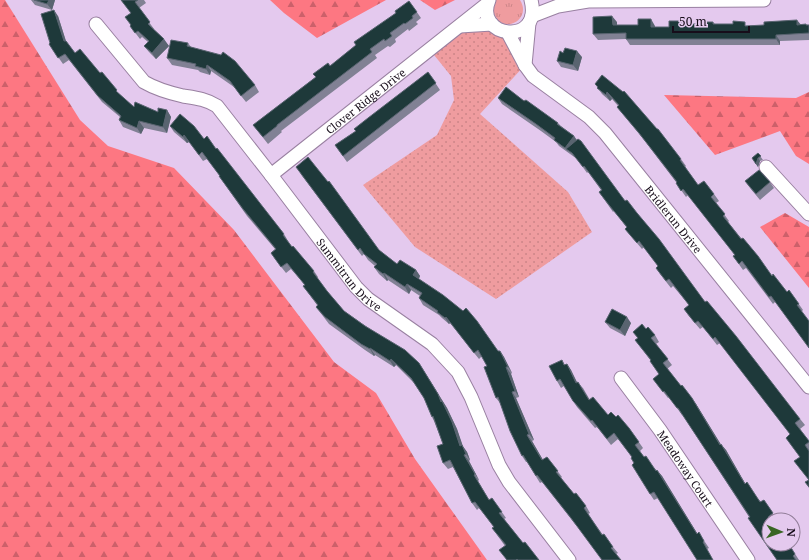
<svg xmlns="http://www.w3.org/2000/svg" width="809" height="560" font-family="'Noto Serif',serif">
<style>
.grass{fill:url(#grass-tufts)}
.forest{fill:url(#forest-firs)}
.park{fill:url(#park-dots)}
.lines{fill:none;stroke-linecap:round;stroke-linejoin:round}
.minor-casing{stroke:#9980a1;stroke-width:15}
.minor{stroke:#fff;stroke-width:13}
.wall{fill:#818194}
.shaded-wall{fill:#596470}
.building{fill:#1e393a;stroke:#596470}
.labels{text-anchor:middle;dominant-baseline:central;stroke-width:4;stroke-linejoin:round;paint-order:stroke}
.street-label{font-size:11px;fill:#170d1a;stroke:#e4c9ee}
</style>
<defs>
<pattern id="grass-tufts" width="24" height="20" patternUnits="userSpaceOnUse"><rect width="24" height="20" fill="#ef9c9f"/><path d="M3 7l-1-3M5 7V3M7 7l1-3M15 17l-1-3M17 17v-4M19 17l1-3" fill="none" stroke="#cc8588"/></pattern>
<pattern id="forest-firs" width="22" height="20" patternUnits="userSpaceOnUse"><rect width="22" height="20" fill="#fd7782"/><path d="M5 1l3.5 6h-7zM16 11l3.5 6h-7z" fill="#cc606a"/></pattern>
<pattern id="park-dots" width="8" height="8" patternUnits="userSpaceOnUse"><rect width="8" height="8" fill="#ef9c9f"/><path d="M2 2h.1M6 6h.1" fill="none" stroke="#cc8588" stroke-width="1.8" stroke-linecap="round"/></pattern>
</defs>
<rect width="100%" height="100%" fill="#e4c9ee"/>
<path class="grass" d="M496,0H520C533,20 501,37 493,11Z"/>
<path class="forest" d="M0,0H5L80,120L108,146L174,168L234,230L334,362L376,393L415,459L487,560H0Z
M270,0H386L317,38L284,13Z
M420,0H455L435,10Z
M809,92V164L796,156L780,131L715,155L664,95L796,98Z
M785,213L809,227V288L760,227Z"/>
<path class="park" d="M460,26L498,29L525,65L480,114L568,192L592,232L496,299L415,247L363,185L437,135L454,100L451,76L430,50Z"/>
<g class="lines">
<g class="minor-casing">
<g id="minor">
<path d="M489,0C473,38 543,47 531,0"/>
<path d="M532,16L558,6L588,1L764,0"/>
<path id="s1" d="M96,24L144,82C156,89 170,93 183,96C196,98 206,99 217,106L271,175L356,287L368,299L432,344L458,372L471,397L499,465L509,482L569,560"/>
<path d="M460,26L492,24"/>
<path id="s2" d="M508,33L525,65L533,76L589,117L605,133L809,387"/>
<path d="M525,65L529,23"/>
<path d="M766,167L809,214"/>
<path id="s3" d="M271,175L487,4"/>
<path id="s4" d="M621,378L660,430L748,560"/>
</g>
</g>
<use href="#minor" class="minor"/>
</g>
<path class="wall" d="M31,0H55L52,10L35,5Z
M121,0H144L146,3L139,8L154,29H153L169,46L156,59L149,52L144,46L148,42L142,37L140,39L130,26L131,25V13Z
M409,1L421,18L416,22L418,24L409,31L408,29L395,39L396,42L390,47L388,46L375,55L377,58L281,131L282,132L268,144L253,125L330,66L396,13Z
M58,16L66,41L75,53L100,73L121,96L134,107L158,112L167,110L171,117L167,133L144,128L141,134L123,127L119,120L120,117L102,102L69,60L63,64L49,44L50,43Z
M617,22V25L655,26V27H669L684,24H703L713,22L715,24L748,26L801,24L809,25V40L780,41V45H630L626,39L598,40L593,34Z
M188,43L191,47L255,85L259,92L246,102L234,87L211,71L210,75L200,72L198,70L172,65L167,58Z
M582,57L578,71L561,67L557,61Z
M428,72L440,90L347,162L335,145L356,131Z
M602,75L681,159L686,166L685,167L698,185L714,194L719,201L716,203L729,221L728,222L772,276L787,292L789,290L803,310L802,311L775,302L773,304L746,268L743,270L733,256L735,255L688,195L686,197L676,183V182L644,140L622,113L617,107L618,106L612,99L610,101L602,94L595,84Z
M498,98L524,101L558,123L561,126L574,136L625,201L637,213L705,302L805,425L800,429L809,441V488L805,482L809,480L794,461L800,457L786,438L790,434L720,343L717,345L703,327L700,329L688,315L684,309L689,305L673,286L671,288L660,274L656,268L658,266L644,247L642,249L630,235L625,229L627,228L614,211L613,212L599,192L601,190L588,172L587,173L577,159L559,146L556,142L541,131L502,104Z
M170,126L204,139L216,149L284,234L288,241L292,247L314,271L318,277L317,278L327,291L344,311L419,363L447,408L457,429L462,445L467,452L470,460L469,461L479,480L478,481L489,500L492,498L506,518L504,519L523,543L539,560H506L505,546L492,528L494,527L479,508L477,510L472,503L453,467L448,469L443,463V444L434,421L432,417L424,398L414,383L396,365L394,367L375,355L374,356L365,350L329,324L316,307L317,305L303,286L305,285L291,269L286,273L275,259L271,253L275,249L247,216L219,176H220L207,159L203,161L189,142L187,143L174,132Z
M758,153L763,160L760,161L758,167L752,158Z
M300,173L379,250L397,264L416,270L420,276L419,279L498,351H500L504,357L512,373L511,374L519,397L516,398L534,440L532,441L543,460L547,457L562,477L561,478L574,494L586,506L590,513L588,514L603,535L618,553L616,554L575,524L542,482L540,483L527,462H526L522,456L500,403L496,398L487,366L482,356L479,359L450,323L449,324L442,318L439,315L423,305L419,298L420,296L411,290L409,294L388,280L387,281L379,274L374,267L375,266L368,260L364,254L362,256Z
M745,181L770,182L774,188L760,200L750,188Z
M605,322L631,323L625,336L610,328Z
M646,329L655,335L659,342L656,344L672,365L667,369L696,404L721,445L726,450L745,484L761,502L764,500L777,520H769V544L788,547L790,546L799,560H777L682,414V415L669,397L668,398L653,379L659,374L650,361H651L635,340L638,338L633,332Z
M562,360L565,365L567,364L571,370L577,382L583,388L590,400L608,415L616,417L629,428L643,448L640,451L644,457L662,476L697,533L703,539L709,548L707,549L658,498L654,500L650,494L632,457L618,439L611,445L597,427L595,428L577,407L564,386L561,388L557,381Z"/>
<path class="shaded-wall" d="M49,0H55L52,10L47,4Z
M54,10L58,16L68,48L64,41Z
M612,16L617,22V32L613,25Z
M651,19L655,26V33L651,27Z
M797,20L802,26L797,25Z
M776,35L780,41V45L776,39Z
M164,39L169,46L156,59L152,53Z
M577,51L582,57L578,71L573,65Z
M207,65L211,71L210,75L206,69Z
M607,92L612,99L610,101L606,95Z
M167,110L171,117L167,133L163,127Z
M139,121L144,128L141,134L137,128Z
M184,135L189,142L187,143L183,137Z
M574,136L578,143L566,149L570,154L565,148Z
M758,158L760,161L758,167L756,164Z
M416,270L420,276L417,282L413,275Z
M384,273L388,280L387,281L383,274Z
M407,284L411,290L409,294L405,287Z
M446,317L450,323L449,324L445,318Z
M627,317L631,323L625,336L620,330Z
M370,348L375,355L374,356L370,349Z
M500,351L504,357L512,373L508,367Z
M391,359L396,365L394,367L390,361Z
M419,363L447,408L457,429L465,452L460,446L441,402Z
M567,364L571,370L580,389L576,383Z
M506,367L511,374L519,397L515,391Z
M512,392L516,398L534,440L529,434Z
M692,398L696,404L725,451L720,445Z
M527,435L532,441L547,467L542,460Z
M721,444L726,450L749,490L745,484Z
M462,445L467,452L470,460L466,454Z
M464,455L469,461L479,480L475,474Z
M657,470L662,476L701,540L697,534Z"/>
<path class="building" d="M34,0H49L47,4Z
M121,0H138L135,2L150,22L148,24L164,39L152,53L144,46L149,41L138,31L135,33L130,26L131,25L125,17L131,13Z
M409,1L417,12L412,16L413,18L405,24L404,23L390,33L392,36L385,41L384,39L370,49L372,52L277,125V126L263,137L253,125L316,77L313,74L328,63L330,66L356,45L354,42L396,13L395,11Z
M54,10L64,41H66L75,53L80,49L100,73L102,72L117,90L116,91L134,107L135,102L158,112V108L167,110L163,127L139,121L137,128L119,120L121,116L98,96L65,54L58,58L49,44L50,43L41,14Z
M612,16L613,25H638V19H651V27H669V21H682V24H703V22H713V24H733V21L745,22V26L764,25V22L797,20V25L806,24V25H809V33L776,35V39H626V33L593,34V17Z
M171,40L188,43L187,46L221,55L223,52L235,61L255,85L241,96L230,81L207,65L206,69L195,66L196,64L167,58Z
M565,48L577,51L573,65L557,61L560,51L563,53Z
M428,72L436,83L343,156L335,145L356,131L354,129L368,118Z
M602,75L623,92L624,91L657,129H658L681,159L680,160L698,185L704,181L714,194L711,197L725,214L723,216L741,239L743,238L758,256L772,276L773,274L787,292L789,290L799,304L797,305L809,321V348L771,296L769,297L742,261L739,264L733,256L735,255L683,189L681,191L676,183L677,182L639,133L617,107L619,105L607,92L606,95L597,88L598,87L595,84Z
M506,87L524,101L526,100L558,123L557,124L574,136L565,148L554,140L555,138L536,124L498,98Z
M180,114L194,126L204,139L207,136L216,149L217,148L284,234L283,235L292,247L293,246L314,271L313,272L327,291L344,311L365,326L405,350L419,363L438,394L441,402L442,401L452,422L460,446L462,445L466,454L464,455L475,474L474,475L489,500L492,498L502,512L499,513L523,543L525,542L539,560H518L517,559L516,560H507L499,550L506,545L492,528L494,527L475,502L472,503L450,460L443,463L437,446L443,444L433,416L432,417L424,398L411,378L391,359L390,361L370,348V349L361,344L325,317L316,307L318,305L303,286L305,285L287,263L281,267L271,253L276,249L243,209L219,176H220L202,152L199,155L184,135L183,137L170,126Z
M578,139L581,141L625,201L627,200L637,213L659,239L705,302L707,301L736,336L800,419L795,423L809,441V442L805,445L809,451V487L805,482L809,480L794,461L800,457L786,438L790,434L715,337L713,339L698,321L695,323L684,309L689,305L669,279L666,281L656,268L658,266L639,241L637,243L625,229L627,227L609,205L599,192L602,190L584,166L583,167L572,153L566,149Z
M758,153L761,156L758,158L756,164L752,158Z
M308,157L328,182L329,181L379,250L397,264L400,260L416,270L413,275L443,295L463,311L466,308L477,321L498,351H500L508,367H506L515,391L512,392L529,434L527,435L542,460L547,457L558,471L556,472L574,494L576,493L586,506L584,508L602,535L604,534L613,547L611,548L621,560H602L571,518L537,475L536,476L523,455L522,456L510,431L498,397L496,398L484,367L487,366L478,350L474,353L446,317L445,318L437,312L438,311L419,298L422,293L407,284L405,287L384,273L383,274L374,267L377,264L364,254L360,248L358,250L296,167Z
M759,170L770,182L756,194L745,181Z
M612,309L627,317L620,330L605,322Z
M642,324L646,329L648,327L655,335L651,338L668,359L663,363L681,386L682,385L692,398L720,445L721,444L745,484L747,482L760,502L764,500L773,513L768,517L770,520H769V544H785L788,547L790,546L795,554L793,556L796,560H777L748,518L750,517L678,408H677L664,391L663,392L653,379L659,374L650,361L651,360L635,340L638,338L633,332Z
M562,360L564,365L567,364L576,383L578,382L589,400L593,397L608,415L611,412L616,417L618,415L629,428L639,442L635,445L644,457L646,456L656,471L657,470L697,534L699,532L704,541L703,542L713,560H697L654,492L650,494L632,465L634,463L631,458L632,457L614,433L607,439L592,420L591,421L573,401L560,379L557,381L549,366Z"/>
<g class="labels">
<g class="street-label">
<text stroke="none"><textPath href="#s3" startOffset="120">Clover Ridge Drive</textPath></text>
<text stroke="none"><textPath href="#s2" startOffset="252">Bridlerun Drive</textPath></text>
<text stroke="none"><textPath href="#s1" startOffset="367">Summitrun Drive</textPath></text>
<text stroke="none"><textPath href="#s4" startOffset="111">Meadoway Court</textPath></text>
</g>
</g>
<g transform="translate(781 532) rotate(92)"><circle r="19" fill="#e4c9ee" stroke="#927e99"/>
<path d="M0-3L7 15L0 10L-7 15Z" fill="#396624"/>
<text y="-6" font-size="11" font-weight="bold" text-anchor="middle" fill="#170d1a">N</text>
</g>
<path d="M673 26v6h76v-6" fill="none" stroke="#170d1a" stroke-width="2"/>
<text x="679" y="26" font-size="12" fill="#170d1a" stroke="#e4c9ee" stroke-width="3" paint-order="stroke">50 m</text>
</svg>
